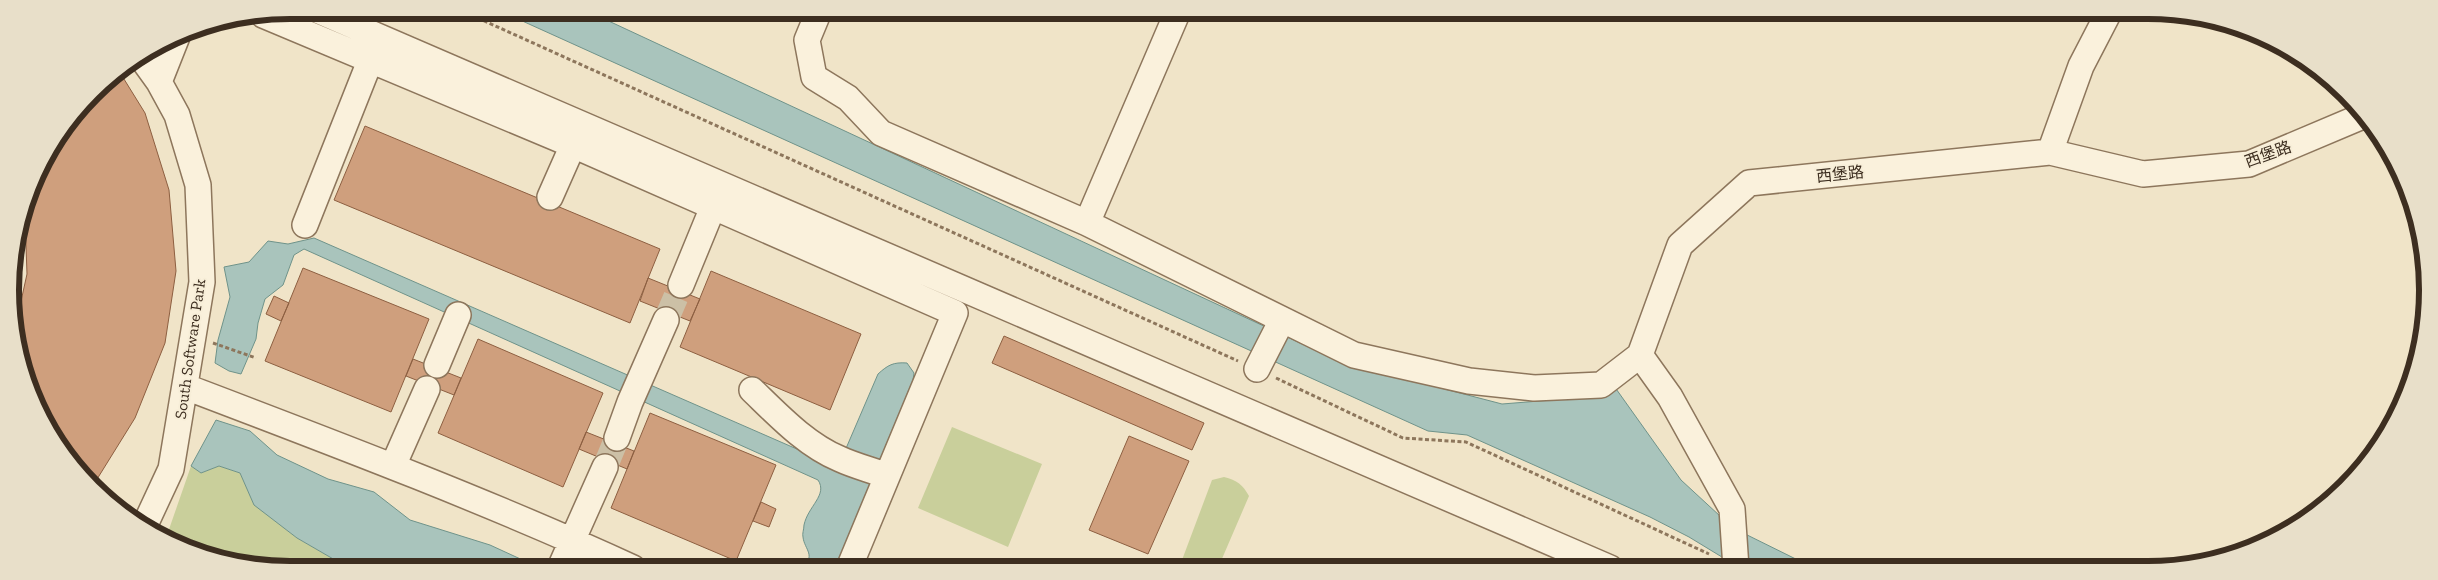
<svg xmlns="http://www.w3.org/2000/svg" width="2438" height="580" font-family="'Zilla Slab','Noto Sans SC',serif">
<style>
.green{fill:#c9cf9b}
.water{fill:#a9c4bc;stroke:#6f938a}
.building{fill:#cf9f7d;stroke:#8d5f41}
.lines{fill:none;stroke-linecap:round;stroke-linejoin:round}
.minor-tunnel{stroke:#ccc0a6;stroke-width:25;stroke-dasharray:25 12;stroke-linecap:butt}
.minor-casing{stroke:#8d765c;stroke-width:28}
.path{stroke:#8d765c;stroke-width:3;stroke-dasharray:4 2.5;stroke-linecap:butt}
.minor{stroke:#faf1dc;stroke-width:25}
.labels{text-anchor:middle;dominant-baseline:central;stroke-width:4;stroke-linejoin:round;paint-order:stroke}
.street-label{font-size:16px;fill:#3d2e20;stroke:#f7eed8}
.rim{fill:none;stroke:#3d2e20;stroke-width:6}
</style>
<rect width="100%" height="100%" fill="#f0e4c8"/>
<path class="green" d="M952,427L1042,464L1008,547L918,508Z
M191,466L201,473L219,466L240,473L255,505L297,538L335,560L340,568H253L166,538Z
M1224,477C1237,480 1243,485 1249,496L1218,568H1179L1212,480Z"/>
<path class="water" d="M498,10H585L1341,362L1502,404L1577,398L1614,386L1681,480L1733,528L1814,568H1740L1689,537L1650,517L1467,435L1428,431Z
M314,238L838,467L878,374C888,365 893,362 907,363L914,373L913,380L835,568H800C818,557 804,549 803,537C802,534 804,529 804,525C808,506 828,495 818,480L304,249L294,255L283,285L265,299L258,323L256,339L241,374L229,371L215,363L218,340L230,297L224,267L249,262L268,241L288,244Z
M216,420L250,431L277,455L328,479L374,492L410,520L490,545L540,568H340L335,560L297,538L254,505L240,473L219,466L201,473L191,466Z"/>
<path class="building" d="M119,71L145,113L169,190L176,271L165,343L135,418L94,484L68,461L20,363L16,324L27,274L25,218L39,166L105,80Z
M365,126L660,249L630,323L334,200Z
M303,268L429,319L391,412L265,361Z
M711,271L861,334L830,410L680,347Z
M648,278L700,299L690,321L640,301Z
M274,296L289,303L281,321L266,314Z
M1004,336L1204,423L1192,450L992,363Z
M478,339L603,393L563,487L438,433Z
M413,359L461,378L454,395L406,376Z
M650,413L776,465L736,561L611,508Z
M586,432L634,451L627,469L579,449Z
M1129,436L1189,461L1148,554L1089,530Z
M761,502L776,509L769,527L753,521Z"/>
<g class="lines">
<path class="minor-tunnel" d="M666,320L681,285
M605,467L617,438"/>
<g class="minor-casing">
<path id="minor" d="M317,10L1610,568
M819,11L807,40L814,77L848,98L881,133L1087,223L1354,355L1469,381L1534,388L1601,385L1640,355
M263,15L573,145L955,313L849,568
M141,57L159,82L177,115L198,185L202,282L171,469L144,527
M159,82L178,34
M2050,152L2081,66L2109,12
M550,197L573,145
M1087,223L1178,11
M305,225L370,61
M681,285L713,207
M437,365L458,315
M1257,369L1282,320
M186,387C336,444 487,501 633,568
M752,390C778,415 806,445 840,459C855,466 872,470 887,476
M617,438L630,402L666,320
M393,466L427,389
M560,568L605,467
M1736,568L1732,509L1670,397L1640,355L1680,245L1749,183L2050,152L2143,174L2249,164L2365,115"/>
</g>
<path class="path" d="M460,10L1238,361
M213,343L256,358
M1276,378L1403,438L1466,442L1709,554"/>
<use href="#minor" class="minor"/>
</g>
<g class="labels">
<g class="street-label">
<text transform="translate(2268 154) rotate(-20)">西堡路</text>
<text transform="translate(1840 174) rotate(-6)">西堡路</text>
<text transform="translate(190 349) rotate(-82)">South Software Park</text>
</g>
</g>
<path d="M0 0H2438V580H0ZM290 19H2148A271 271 0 0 1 2419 290V290A271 271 0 0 1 2148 561H290A271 271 0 0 1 19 290V290A271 271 0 0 1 290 19Z" fill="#e8dfc9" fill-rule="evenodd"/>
<path class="rim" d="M290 19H2148A271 271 0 0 1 2419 290V290A271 271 0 0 1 2148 561H290A271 271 0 0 1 19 290V290A271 271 0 0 1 290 19Z"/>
</svg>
